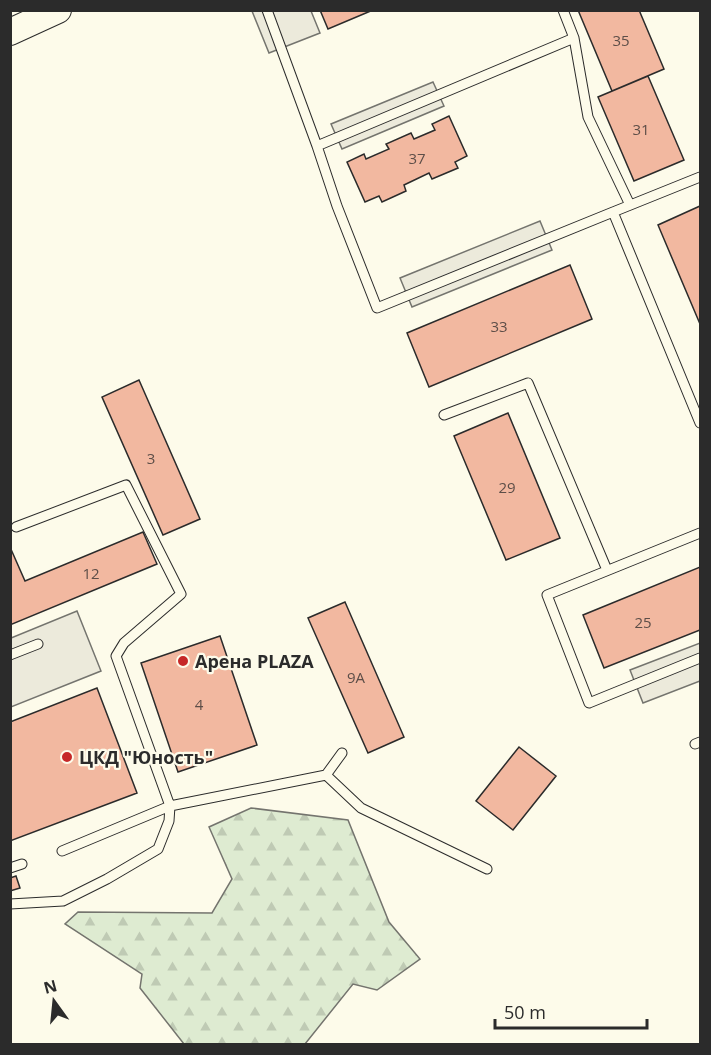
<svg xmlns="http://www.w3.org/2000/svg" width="711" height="1055" font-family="'Open Sans',sans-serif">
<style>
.forest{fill:url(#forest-firs);stroke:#74746e;stroke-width:1.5}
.parking{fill:#eceadb;stroke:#74746e;stroke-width:1.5}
.building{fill:#f2b8a0;stroke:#2b2b2b;stroke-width:1.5}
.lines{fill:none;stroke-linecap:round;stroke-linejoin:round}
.lane-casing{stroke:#2b2b2b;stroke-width:11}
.secondary-casing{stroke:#2b2b2b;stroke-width:28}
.lane{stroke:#fdfbea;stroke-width:9}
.secondary{stroke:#fdfbea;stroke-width:26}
.poi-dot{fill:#c62828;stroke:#fdfbea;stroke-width:2}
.labels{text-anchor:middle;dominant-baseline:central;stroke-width:4.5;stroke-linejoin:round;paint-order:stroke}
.number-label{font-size:15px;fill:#5d4e48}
.poi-label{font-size:18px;font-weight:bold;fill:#2b2b2b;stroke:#fdfbea;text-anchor:start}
</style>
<defs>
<pattern id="forest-firs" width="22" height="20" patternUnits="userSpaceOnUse" patternTransform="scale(1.5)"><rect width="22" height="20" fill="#deebd1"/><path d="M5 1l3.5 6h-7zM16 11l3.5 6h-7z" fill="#bfcab4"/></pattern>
</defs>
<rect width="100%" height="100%" fill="#fdfbea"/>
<path class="forest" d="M251,808L348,820L389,922L420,959L377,990L353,984L305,1044H184L140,988L142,974L65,924L78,912L212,913L232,879L209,827Z"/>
<path class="parking" d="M252,11H311L320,33L269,53Z
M433,82L444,106L342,149L331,124Z
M540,221L552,250L412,307L400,278Z
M77,611L101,671L11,707V638Z
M700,643V681L643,703L630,670Z"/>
<path class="building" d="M320,10H373L328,29Z
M578,10H639L664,69L612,91Z
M648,76L684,160L634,181L598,97Z
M449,116L467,156L455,162L458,168L432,179L429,173L404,185L406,191L382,202L379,196L365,202L347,162L364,154L366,159L389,149L386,144L411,133L414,139L435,130L432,124Z
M700,206V324L658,225Z
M570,265L592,319L429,387L407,333Z
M139,380L200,519L163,535L102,397Z
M508,413L560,538L506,560L454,436Z
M143,532L157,564L10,625V547L25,581Z
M700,567V630L604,668L583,615Z
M345,602L404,737L368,753L308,618Z
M220,636L257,745L178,772L141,663Z
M97,688L137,793L10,841V722Z
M519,747L556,776L513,830L476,801Z
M16,876L20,888L10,891V878Z"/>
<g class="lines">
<g class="lane-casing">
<path id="lane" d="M267,10L317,146
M563,10L574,38L588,117L630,205
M574,38L317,146L337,206L377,308L613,212
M700,177L613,212L700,423
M444,415L528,383L607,570
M700,533L547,595L589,703L700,658
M10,655L38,644
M695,744L700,742
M326,775L361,808L487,869
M62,851L170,806L326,775L342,753
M10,868L22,864
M10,904L63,901L107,879L158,849L169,821L170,806L116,656L124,643L181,594L126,485L16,527"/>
</g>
<g class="secondary-casing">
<path id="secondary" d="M10,32L58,10"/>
</g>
<use href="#lane" class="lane"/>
<use href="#secondary" class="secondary"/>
</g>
<g class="poi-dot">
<circle cx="183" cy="661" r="6"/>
<circle cx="67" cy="757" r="6"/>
</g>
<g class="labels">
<g class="number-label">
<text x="621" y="40">35</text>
<text x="641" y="129">31</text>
<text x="417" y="158">37</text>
<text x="499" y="326">33</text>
<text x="151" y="458">3</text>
<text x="507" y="487">29</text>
<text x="91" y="573">12</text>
<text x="643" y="622">25</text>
<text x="356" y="677">9А</text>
<text x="199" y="704">4</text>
</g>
<g class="poi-label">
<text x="195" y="661">Арена PLAZA</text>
<text x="79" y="757">ЦКД "Юность"</text>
</g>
</g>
<rect width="711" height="1055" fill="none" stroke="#2b2b2b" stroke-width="24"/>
<g transform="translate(54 1001) rotate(345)" stroke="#fdfbea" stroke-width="4.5" paint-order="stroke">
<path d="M0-4.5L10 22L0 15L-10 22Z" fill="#2b2b2b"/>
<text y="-9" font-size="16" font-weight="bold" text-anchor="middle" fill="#2b2b2b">N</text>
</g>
<path d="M495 1019v9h152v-9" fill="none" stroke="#2b2b2b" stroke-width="3"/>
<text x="504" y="1019" font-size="18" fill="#2b2b2b" stroke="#fdfbea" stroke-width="4.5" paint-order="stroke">50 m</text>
</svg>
